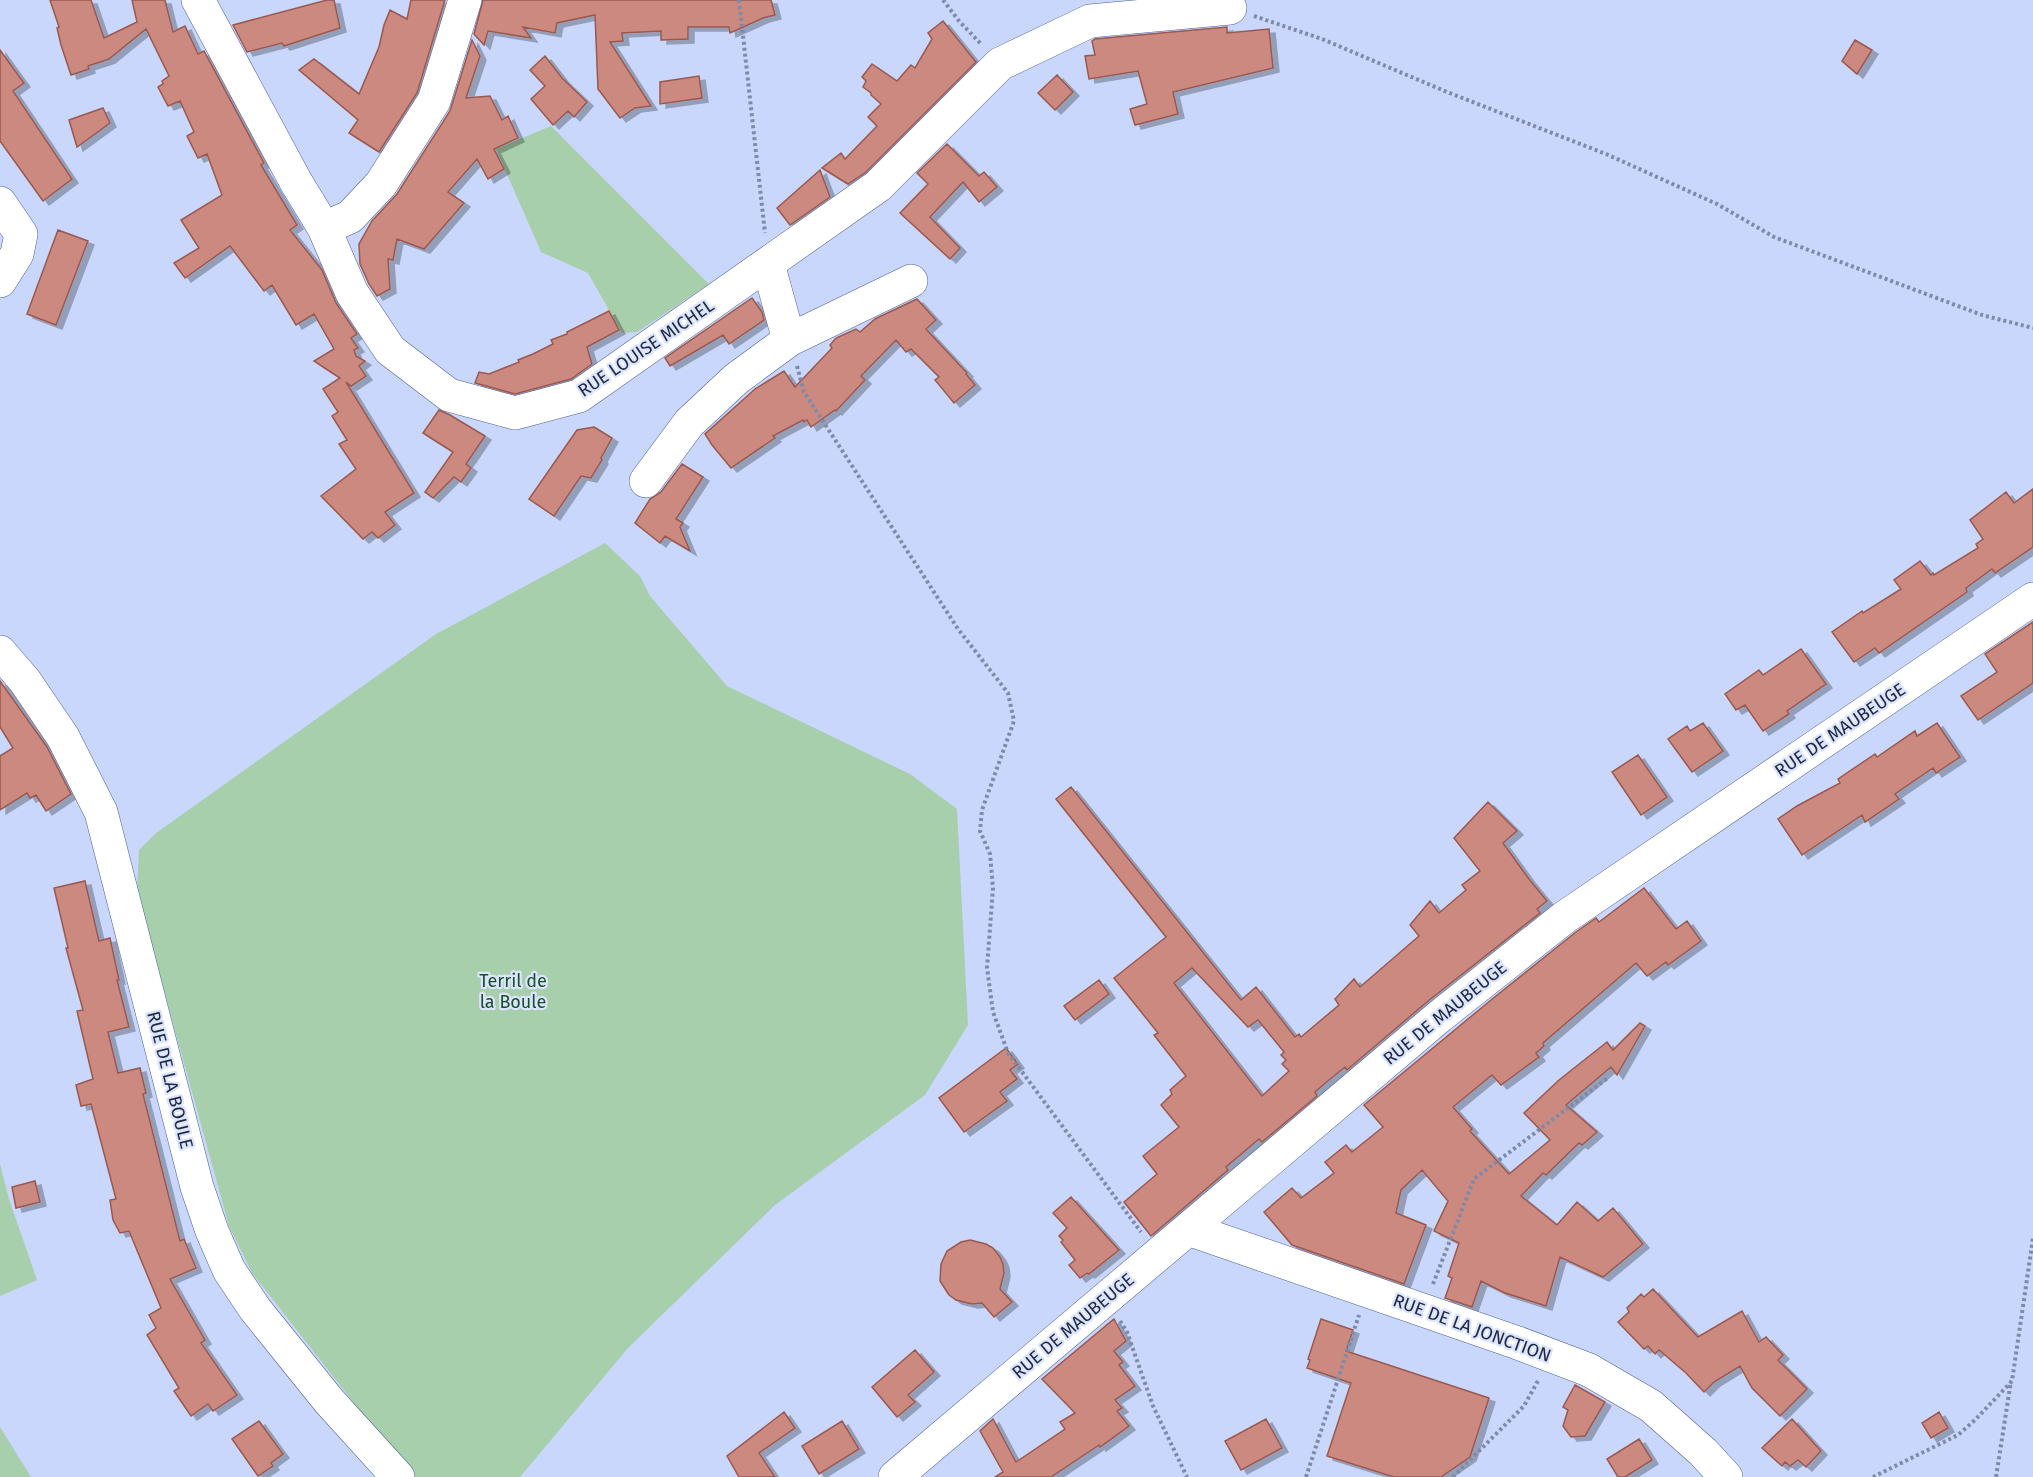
<svg xmlns="http://www.w3.org/2000/svg" width="2033" height="1477" font-family="'Fira Sans',sans-serif">
<style>
.green{fill:#a7cfac}
.building{fill:#cb897f;stroke:#9a584f;stroke-width:1.5;fill-rule:evenodd;filter:url(#shadow)}
.lines{fill:none;stroke-linecap:round;stroke-linejoin:round}
.minor-casing{stroke:#4e6197;stroke-width:34}
.path{stroke:#7f8aa9;stroke-width:4;stroke-dasharray:3 3;stroke-linecap:butt}
.minor{stroke:#fff;stroke-width:33}
.labels{text-anchor:middle;dominant-baseline:central;stroke-width:4.5;stroke-linejoin:round;paint-order:stroke}
.street-label{font-size:18px;fill:#1f273e;stroke:#dbe4fd}
.park-label{font-size:18px;fill:#195027;stroke:#dbe4fd}
</style>
<defs>
<filter id="shadow"><feDropShadow dx="6" dy="4" stdDeviation="0" flood-color="#0004"/></filter>
</defs>
<rect width="100%" height="100%" fill="#c9d7fc"/>
<path class="green" d="M551,126L709,284L637,332L622,333L588,273L541,252L496,149Z
M605,543L640,576L650,596L727,686L910,774L957,809L968,1025L925,1095L775,1205L628,1348L520,1477H412L252,1273L229,1226L137,893L139,850L156,833L436,634Z
M0,1164L9,1199L37,1280L0,1296Z
M0,1427L31,1477H0Z"/>
<path class="building" d="M50,0H91L104,38L137,22L132,0H165L173,32L185,26L198,54L204,51L264,163L261,165L297,225L290,230L322,270L336,303L357,334L351,338L358,348L354,350L356,356L365,361L359,366L366,376L351,386L346,382L414,493L385,512L395,525L378,538L372,532L363,539L321,496L356,469L339,444L347,440L332,416L338,412L323,389L340,378L314,361L334,349L314,314L296,325L272,285L264,291L230,246L185,278L174,263L199,248L181,220L222,195L207,154L198,158L187,136L194,132L180,101L168,106L158,87L163,84L162,81L169,76L146,29L109,59L88,66L89,69L71,75L61,45L57,28L59,27Z
M327,0H334L340,28L284,46L282,43L247,52L233,25Z
M411,0H445L417,93L379,152L349,133L358,120L299,70L314,59L359,94L379,47L384,25L390,10L407,19Z
M483,0H771L775,15L763,18L730,33L729,27H688V39L661,40V31L622,33L623,41L610,42L651,106L635,108L620,118L598,89L595,15L557,23L555,33L523,27L531,38L488,31L484,45L474,34Z
M943,21L976,62L866,172L848,184L822,168L841,153L845,159L877,126L868,117L881,104L871,95V93L863,87L866,81L862,77L872,64L897,81L911,65L915,68L932,39L928,33Z
M1227,27V33L1269,29L1273,68L1173,92L1178,114L1135,125L1130,109L1147,104L1138,71L1089,79L1085,56L1095,55L1092,41L1095,39Z
M472,40L480,56L466,98L490,96L502,120L508,116L518,138L494,149L504,169L488,179L477,159L448,192L464,203L424,249L397,239L393,260L388,259L390,289L377,296L369,284L360,264L359,244L372,221L397,194L450,111Z
M1855,40L1872,50L1857,74L1842,61Z
M0,50L24,83L13,91L72,179L43,201L0,141Z
M545,56L562,78L587,102L574,117L568,111L553,125L531,99L545,86L530,70Z
M1057,75L1073,92L1055,110L1038,93Z
M699,76L702,98L660,104V82Z
M103,108L110,123L77,147L69,120Z
M947,144L979,176L984,172L997,187L979,202L963,182L930,217L960,248L950,259L900,213L928,184L917,173Z
M820,170L830,197L790,225L777,208Z
M58,230L88,241L56,325L27,314Z
M752,298L762,312L764,320L729,344L723,335L670,366L665,358Z
M917,299L936,320L926,329L967,373L966,374L975,385L954,403L935,380L939,377L911,349L906,352L896,340L861,376L865,380L836,411L835,410L811,427L807,420L804,422L803,420L773,436L775,438L731,468L712,445L705,434L755,389L784,371L795,387L832,348L830,345L836,338L856,329L860,332L875,319Z
M609,311L619,330L587,347L592,364L571,379L515,394L475,383L479,372L489,374L519,362L518,360L533,354L553,344L551,340L567,334V332Z
M439,410L450,415L485,436L466,464L471,468L461,482L454,477L433,498L425,492L453,452L423,433Z
M594,427L612,438L601,458L602,460L591,478L581,476L554,516L529,499L577,430Z
M682,464L703,477L676,519L683,523L680,527L690,551L665,536L660,543L635,523L650,499L661,492Z
M2033,489V547L1995,573L1992,569L1966,588L1967,592L1879,653L1875,648L1854,662L1832,632L1862,611L1863,613L1901,589L1894,580L1920,561L1931,575L1933,573L1934,575L1978,548L1976,544L1983,539L1970,520L2006,492L2014,503Z
M2033,622V683L1978,720L1961,696L1997,672L1985,654Z
M1801,649L1826,684L1787,711L1789,714L1763,731L1745,705L1736,710L1725,694L1759,670L1763,675Z
M0,681L47,747L71,794L46,811L36,795L30,798L27,793L0,810V756L13,748L0,727Z
M1703,723L1723,751L1692,772L1668,739L1687,726L1690,731Z
M1937,723L1960,757L1936,773L1933,768L1895,794L1899,799L1865,822L1862,815L1802,855L1778,819L1797,806L1840,783L1838,779L1875,754L1877,757L1915,731L1917,736Z
M1638,755L1667,797L1641,815L1612,772Z
M1071,787L1241,1000L1256,987L1295,1037L1299,1034L1301,1037L1339,1005L1335,999L1354,979L1360,987L1419,936L1410,925L1430,901L1439,913L1466,890L1462,885L1480,871L1454,838L1488,802L1517,831L1503,843L1529,879L1547,901L1537,909L1540,913L1428,1001L1347,1070L1345,1067L1329,1080L1315,1092L1317,1096L1262,1142L1259,1139L1226,1167L1228,1170L1151,1236L1124,1202L1157,1174L1143,1156L1179,1127L1161,1105L1172,1094L1170,1090L1186,1076L1154,1035L1158,1033L1114,978L1166,937L1056,799ZM1192,968L1248,1027L1258,1020L1284,1052L1281,1055L1286,1060L1282,1064L1289,1071L1262,1096L1174,983Z
M85,881L99,941L110,938L119,980H117L129,1027L108,1032L118,1073L140,1068L146,1093L143,1094L180,1241L184,1239L196,1268L170,1279L205,1340L201,1343L237,1395L213,1411L208,1404L191,1416L174,1391L179,1388L147,1335L156,1328L149,1315L161,1308L129,1231L120,1233L113,1220L110,1200L116,1199L91,1104L81,1106L76,1085L93,1079L77,1011L83,1010L66,948H68L54,888Z
M1644,888L1676,929L1687,921L1701,941L1668,965L1666,962L1647,976L1636,963L1543,1043L1544,1046L1536,1053L1539,1057L1501,1085L1492,1075L1453,1107L1472,1129L1470,1131L1509,1174L1550,1140L1524,1113L1559,1080L1607,1042L1613,1050L1640,1023L1645,1026L1617,1075L1611,1067L1566,1105L1597,1132L1582,1145L1579,1143L1546,1175L1543,1173L1521,1196L1557,1225L1577,1202L1598,1221L1613,1208L1643,1244L1603,1277L1560,1257L1546,1306L1505,1293L1481,1281L1472,1307L1445,1298L1452,1278L1448,1276L1459,1243L1434,1231L1448,1201L1422,1170L1401,1190L1396,1213L1426,1225L1404,1284L1292,1245L1264,1212L1292,1188L1301,1198L1334,1173L1325,1162L1346,1145L1352,1152L1383,1127L1364,1105L1491,1000L1576,932L1596,918L1599,922Z
M1099,980L1109,994L1075,1020L1064,1006Z
M1006,1048L1018,1064L1010,1070L1017,1079L1000,1092L1007,1101L964,1132L939,1098Z
M35,1181L40,1202L16,1208L12,1187Z
M1071,1197L1119,1250L1089,1274L1087,1273L1080,1278L1069,1265L1075,1260L1061,1242L1063,1240L1059,1236L1067,1228L1053,1213Z
M970,1240L986,1244L993,1248L1000,1257L1003,1264L1004,1273L1000,1289L1012,1302L994,1317L982,1303L972,1304L956,1300L949,1295L940,1281L941,1264L947,1251L961,1242Z
M1653,1289L1698,1337L1742,1311L1759,1342L1766,1337L1783,1355L1778,1360L1807,1389L1780,1416L1752,1388L1740,1366L1714,1382L1704,1392L1686,1373L1659,1350L1655,1354L1648,1346L1644,1349L1618,1322L1629,1312L1627,1308L1641,1294L1644,1297Z
M1114,1319L1126,1341L1114,1351L1123,1362L1119,1365L1135,1386L1115,1400L1122,1408L1117,1411L1129,1426L1100,1447L1099,1445L1051,1477H995L1003,1472L980,1431L993,1419L1016,1462L1065,1429L1060,1422L1075,1413L1042,1379Z
M1321,1319L1353,1330L1346,1351L1489,1398L1470,1457L1441,1477H1394L1327,1456L1351,1383L1307,1368L1310,1360L1308,1359Z
M915,1350L934,1372L908,1395L915,1402L897,1417L872,1387Z
M1575,1385L1605,1402L1585,1436L1571,1437L1563,1426L1568,1410L1563,1407Z
M784,1412L795,1428L759,1453L775,1477H739L727,1456Z
M1939,1412L1948,1428L1931,1438L1922,1423Z
M1266,1419L1282,1448L1241,1470L1225,1441Z
M1792,1419L1821,1451L1806,1467L1798,1460L1790,1466L1785,1462L1782,1466L1762,1448Z
M259,1421L283,1454L271,1463L273,1466L258,1476L232,1439Z
M842,1421L859,1449L819,1474L802,1446Z
M1639,1439L1652,1460L1625,1477H1618L1607,1459Z"/>
<g class="lines">
<g class="minor-casing">
<path id="minor" d="M198,0L296,182L324,228L352,293L390,350L449,395L515,413L579,396L878,186L1000,64L1090,21L1230,8
M0,203L21,234L17,254L0,281
M324,228L350,217L381,184L434,101L465,0
M768,264L789,340
M646,481L689,423L736,379L789,340L911,281
M0,652L25,681L63,737L101,812L197,1187L212,1231L229,1270L255,1309L329,1401L398,1477
M1188,1229L1518,1343L1589,1370L1651,1406L1703,1452L1726,1477
M895,1477L1440,1016L1565,917L2033,599"/>
</g>
<path class="path" d="M739,0L765,233
M943,0L959,21L981,44
M1254,16L1322,39L1447,92L1606,154L1717,204L1774,237L1982,315L2033,328
M797,366L804,392L958,629L1008,693L1014,721L982,810L980,831L990,854L993,888L987,968L993,1012L1008,1053L1141,1232
M1433,1284L1474,1179L1609,1077
M1120,1321L1127,1332L1153,1406L1187,1477
M1306,1477L1359,1315
M1453,1477L1524,1406L1539,1379
M1873,1477L1958,1435L1975,1420L2012,1381L2033,1238
M1996,1477L2011,1381"/>
<use href="#minor" class="minor"/>
</g>
<g class="labels">
<g class="street-label">
<text transform="translate(646 348) rotate(-34)">RUE LOUISE MICHEL</text>
<text transform="translate(1840 730) rotate(-34)">RUE DE MAUBEUGE</text>
<text transform="translate(1445 1013) rotate(-39)">RUE DE MAUBEUGE</text>
<text transform="translate(170 1080) rotate(76)">RUE DE LA BOULE</text>
<text transform="translate(1073 1326) rotate(-40)">RUE DE MAUBEUGE</text>
<text transform="translate(1472 1328) rotate(20)">RUE DE LA JONCTION</text>
</g>
<g class="park-label">
<text x="513" y="981">Terril de<tspan x="513" dy="21">la Boule</tspan></text>
</g>
</g>
</svg>
